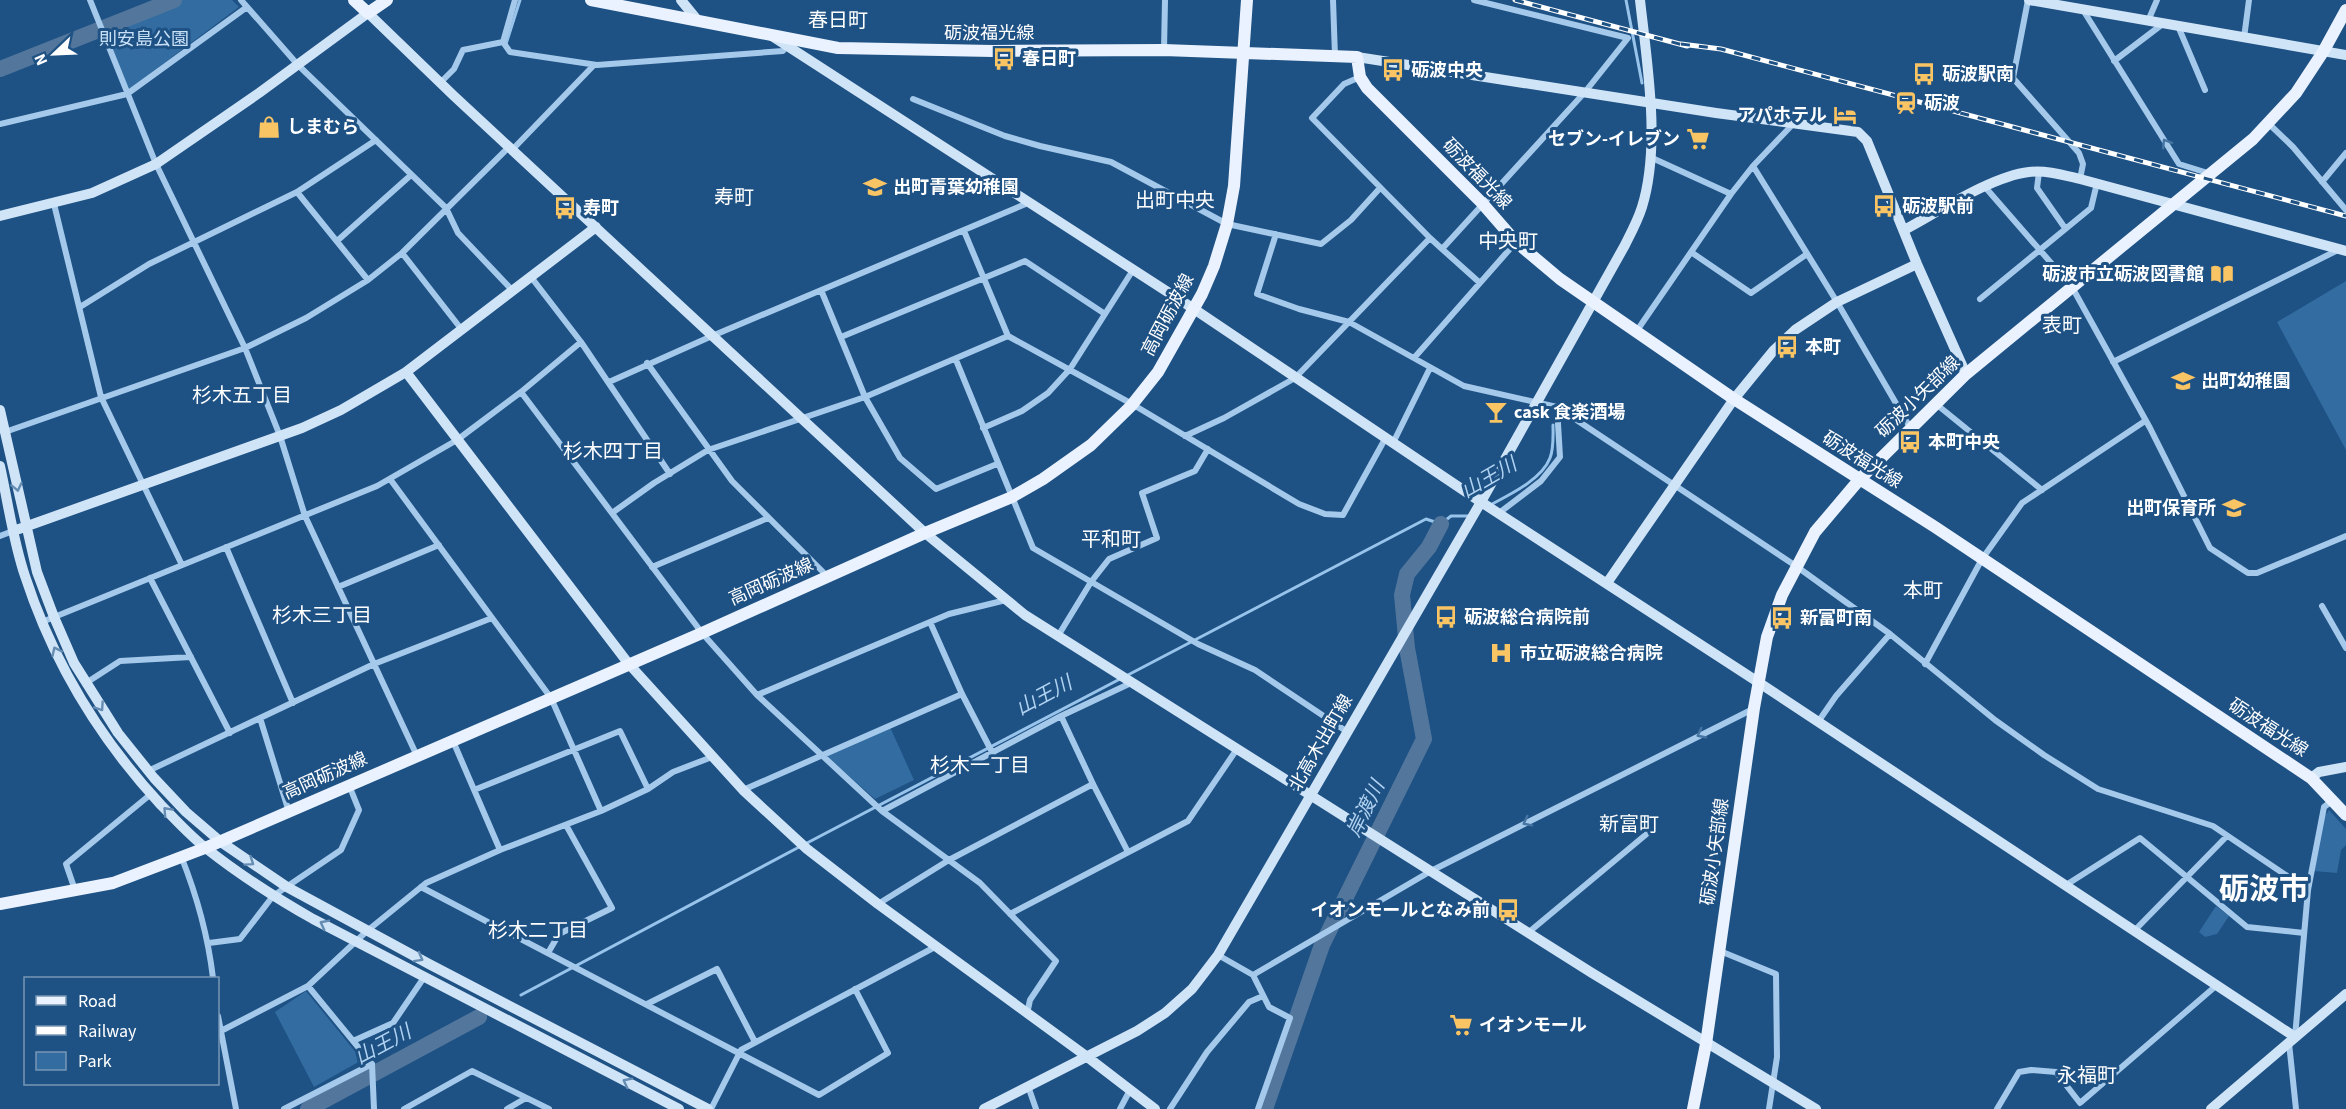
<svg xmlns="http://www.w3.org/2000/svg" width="2346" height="1109" font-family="'Source Sans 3','Noto Sans JP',sans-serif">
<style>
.green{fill:#326ca1}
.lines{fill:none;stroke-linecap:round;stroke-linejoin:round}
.stream{stroke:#98c4eb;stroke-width:3}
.river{stroke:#53779c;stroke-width:16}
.street{stroke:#a5c9ea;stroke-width:6}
.secondary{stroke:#d0e4f7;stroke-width:10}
.primary{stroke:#e9f2fe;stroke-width:12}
.rail-casing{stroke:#fff;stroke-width:5}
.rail{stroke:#1e5184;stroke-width:3;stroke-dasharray:9;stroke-linecap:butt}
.oneway{stroke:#4675a3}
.oneway2{stroke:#658cb2}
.labels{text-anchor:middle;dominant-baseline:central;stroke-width:6;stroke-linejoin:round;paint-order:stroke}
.street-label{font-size:18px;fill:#fff;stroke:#1e5184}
.park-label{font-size:18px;fill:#c9e1f7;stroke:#1e5184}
.poi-label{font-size:18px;font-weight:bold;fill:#fff;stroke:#1e5184;text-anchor:start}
.neighbourhood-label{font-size:20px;fill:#fff;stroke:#1e5184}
.water-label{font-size:20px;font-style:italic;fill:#b0d2f1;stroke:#1e5184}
.town-label{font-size:30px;font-weight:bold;fill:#fff;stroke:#1e5184}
</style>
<rect width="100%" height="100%" fill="#1e5184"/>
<path class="green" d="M160,0H232L239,7L128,90L102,23Z
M2346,281V450L2277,322Z
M890,727L914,780L875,799L825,755Z
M2329,810L2346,829V845L2341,850L2337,873L2313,871L2324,817Z
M2216,906L2229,916L2217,934L2205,937L2199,932Z
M306,991L362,1060L314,1087L275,1012Z"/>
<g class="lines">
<path class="stream" d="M1626,0L1642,83
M506,44L520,0
M1492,504C1511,494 1542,479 1550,458C1554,448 1553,435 1553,425
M1126,676L1426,519L1441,524L1451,516H1470
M807,843L1120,679
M521,995L801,846"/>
<path class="river" d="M0,69L174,0
M308,1109L479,1017
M1265,1109L1322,945L1424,739L1407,648L1402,595L1407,574L1429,547L1441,524"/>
<path class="street" d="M90,0L156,164L245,348L280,436L305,516L417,756
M241,0L298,65L446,208L458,233L513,291
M515,0L503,42L510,52L597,65L783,51L787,46
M1333,0L1335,56
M2028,0L2013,78L2079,153L2083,164L2080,179
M2083,10L2179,164L2211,174
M2148,21L2157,0
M2178,26L2205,90
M2244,38L2249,0
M1164,50L1165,0
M2114,61L2164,23
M1360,77L1344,84L1312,118L1430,238
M440,83L454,69L463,50L503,42
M913,99L1005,136L1040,146L1111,162L1227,224L1321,244L1351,220L1380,188
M2268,123L2293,147L2346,210
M0,124L127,94L247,7
M512,150L594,65
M1650,157L1731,194
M1753,166L1837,302L1911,429
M2039,172L2037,188L2065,228
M2322,182L2346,153
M1985,187L2072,287L2150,428L2210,548L2248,573H2257L2346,536
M297,192L368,280
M54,204L101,397L182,565
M964,231L1008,336
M1276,234L1257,294L1299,309L1349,322L1464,386L1557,407L1796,566L1890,634L1995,720L2044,755L2098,789L2213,826L2308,890
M337,241L411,175
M1442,249L1480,283
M1691,252L1751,293L1807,254
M402,253L462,330
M531,277L581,342L670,474
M821,290L865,397L900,458L936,489L997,464
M1980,299L2091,208L2097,183
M80,307L149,264L297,192L376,140
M1636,332L1731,194L1753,166L1793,124
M841,337L1025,261L1105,314
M1414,358L1516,242
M956,360L1033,548L1198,644L1255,670L1346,731
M2113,362L2340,249
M647,363L732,481L827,576
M609,382L712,336L1028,203
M521,392L702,633L757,695L882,811L980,883L1056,961L1030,1000L1027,1014
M1936,404L2042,490
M983,428L1022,411L1048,393L1070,369L1133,270
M5,432L245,348L306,318L368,280L402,253L509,147
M1185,436L1224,418L1295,378L1430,238L1442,249L1585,92L1628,38L1474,0
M1393,443L1430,368
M390,479L551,698L601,811
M612,513L654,483L708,450L865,397L1008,336L1132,404L1299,504L1325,514L1343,515L1385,439
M1499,513L1541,481L1560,457L1557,407
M0,536L13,531
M226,547L293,703
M652,567L768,518
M150,578L230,733
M338,587L439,545
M2322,606L2346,648
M42,622L377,486L457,440L521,392L581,342
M930,622L962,694L993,754
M1058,636L1091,582L1109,559L1157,538L1142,493L1195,471L1208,449
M1925,664L1982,559L2022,503L2145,421
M86,683L120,661L191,657
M757,695L930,622L949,614L1006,600
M1061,716L1093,784L1128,852
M260,718L289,812
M1818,722L1836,696L1890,634
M453,741L500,850
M148,771L374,664L492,618
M474,790L620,731L648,789
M743,790L962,694
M882,811L1061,716L1131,683
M181,856C197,896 208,936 213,978
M2066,885L2140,838L2247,927L2304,933
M421,887L819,1095L888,1053L855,989
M75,890L66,864L151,794
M878,904L949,860L1093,784
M1010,914L1188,821L1237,749
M2135,930L2227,836
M1529,932L1655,827
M209,943L240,939L273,896L341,850L359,810L349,785
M1720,951L1776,974L1777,1057L1769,1109
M548,953L559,934L612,908L566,825
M1218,955L1253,975L1431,871L1753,709
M1253,975L1269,1007L1290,1018L1258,1109
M308,986L372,1064
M647,1004L717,969L755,1042
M218,1016L236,1109
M219,1032L308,986L367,931L426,883L500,850L601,811L648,789L673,772L712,757
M2295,1037L2308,890L2324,807L2332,801
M353,1041L393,1023L425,976
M2289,1043L2296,1109
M1028,1086L1036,1109
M284,1109L372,1064L374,1109
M404,1109L472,1071L549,1109
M507,1109L526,1098
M711,1109L741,1050L935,947
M1120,1109L1130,1090
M1170,1109L1207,1052L1249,1002L1263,996
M1997,1109L2019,1072L2031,1070L2056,1072L2080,1103L2217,985"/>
<path class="secondary" d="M681,0L698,21
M2029,0L2346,55
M772,36L1194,309L1481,502L1758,682L2295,1037
M1357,57L1716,113L1858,132L1867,141L1917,264L1966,374
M0,216L92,193L156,164L259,93L368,13L454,96L925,533L1025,615L1592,973L1816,1109
M1904,230C1938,212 1992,176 2029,172C2046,170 2063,175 2080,179L2346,251
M406,372L628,663L743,790L807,849L878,904L1086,1056L1155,1109
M0,410L37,572L54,617L74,663L118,733L154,778L186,812L221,842L287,887L429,964L708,1109
M0,466C8,502 13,541 25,576C53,662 100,739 161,805C176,820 190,836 207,849C240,875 276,898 313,919L679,1109
M19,529L302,428L341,410L406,372L596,227
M1607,583L1734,399L1774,350L1795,330L1837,302L1917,264
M2311,778L2319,772L2346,767
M984,1109L1137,1031L1165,1013L1192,989L1218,955L1481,502L1625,245C1631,233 1638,220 1642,207C1661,146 1647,63 1640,0
M2211,1109L2346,994"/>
<path class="primary" d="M354,0L368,13L387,0
M591,0L838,48L993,51L1164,50L1357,57L1360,77L1367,88L1482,203L1516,242L1560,279L1734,399L1935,527L2311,778L2346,815
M0,904L113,883L205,848L702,633L925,533L1012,497L1043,479L1091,445L1131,406L1158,372L1202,294L1214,266L1227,224L1234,186L1247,0
M1693,1109L1706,1044L1754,708L1767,637L1782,595L1815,532L1859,480L1966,374L2253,139L2296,93L2323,52L2346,10"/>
<g class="rail-casing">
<path id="rail" d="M1515,0L1687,46
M1681,44L1721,49L2346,216"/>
</g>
<use href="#rail" class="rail"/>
</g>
<defs><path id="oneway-chevron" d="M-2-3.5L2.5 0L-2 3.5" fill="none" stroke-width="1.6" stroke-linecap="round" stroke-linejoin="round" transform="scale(1.5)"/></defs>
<g class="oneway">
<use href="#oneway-chevron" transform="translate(2166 143) rotate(-122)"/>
<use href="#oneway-chevron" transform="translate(1701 734) rotate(153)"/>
<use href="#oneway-chevron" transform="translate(1527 822) rotate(153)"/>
</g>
<g class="oneway2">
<use href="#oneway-chevron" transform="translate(17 487) rotate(78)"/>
<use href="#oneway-chevron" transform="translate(56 651) rotate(-115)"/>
<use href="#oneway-chevron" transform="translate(100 707) rotate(56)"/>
<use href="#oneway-chevron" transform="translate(167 811) rotate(-133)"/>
<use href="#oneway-chevron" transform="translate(250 862) rotate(34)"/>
<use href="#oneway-chevron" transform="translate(324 924) rotate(-153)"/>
<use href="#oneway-chevron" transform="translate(419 958) rotate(29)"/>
<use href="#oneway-chevron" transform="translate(627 1082) rotate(-153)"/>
</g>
<defs>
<g id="bus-bare" transform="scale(1.8)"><path d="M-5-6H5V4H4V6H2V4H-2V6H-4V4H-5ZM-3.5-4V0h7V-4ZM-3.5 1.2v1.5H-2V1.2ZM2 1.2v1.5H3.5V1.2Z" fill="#f9c464" stroke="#1e5184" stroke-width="2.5" paint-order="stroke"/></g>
<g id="station-bare" transform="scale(1.8)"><path d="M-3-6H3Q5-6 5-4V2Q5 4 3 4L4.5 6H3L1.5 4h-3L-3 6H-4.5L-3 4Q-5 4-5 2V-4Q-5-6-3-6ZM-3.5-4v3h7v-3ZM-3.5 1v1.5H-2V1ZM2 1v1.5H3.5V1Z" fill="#f9c464" stroke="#1e5184" stroke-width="2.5" paint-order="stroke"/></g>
<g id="hotel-bare" transform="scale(1.8)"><path d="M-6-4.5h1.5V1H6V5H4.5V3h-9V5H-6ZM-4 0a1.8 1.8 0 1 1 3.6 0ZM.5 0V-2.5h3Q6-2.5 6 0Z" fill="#f9c464" stroke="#1e5184" stroke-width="2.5" paint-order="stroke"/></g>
<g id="shop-bare" transform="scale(1.8)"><path d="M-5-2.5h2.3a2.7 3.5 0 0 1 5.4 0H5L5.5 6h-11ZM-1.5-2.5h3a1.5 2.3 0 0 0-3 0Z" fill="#f9c464" stroke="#1e5184" stroke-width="2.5" paint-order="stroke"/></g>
<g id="supermarket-bare" transform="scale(1.8)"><path d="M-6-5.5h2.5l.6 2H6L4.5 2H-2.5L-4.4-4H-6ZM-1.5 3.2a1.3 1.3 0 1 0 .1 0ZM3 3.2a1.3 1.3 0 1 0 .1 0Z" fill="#f9c464" stroke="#1e5184" stroke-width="2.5" paint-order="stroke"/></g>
<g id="school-bare" transform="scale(1.8)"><path d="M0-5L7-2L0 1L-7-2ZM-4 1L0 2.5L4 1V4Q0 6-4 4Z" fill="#f9c464" stroke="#1e5184" stroke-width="2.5" paint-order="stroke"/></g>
<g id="library-bare" transform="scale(1.8)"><path d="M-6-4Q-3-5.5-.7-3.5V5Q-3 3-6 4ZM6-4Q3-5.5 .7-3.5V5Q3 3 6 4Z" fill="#f9c464" stroke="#1e5184" stroke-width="2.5" paint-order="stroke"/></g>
<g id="bar-bare" transform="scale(1.8)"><path d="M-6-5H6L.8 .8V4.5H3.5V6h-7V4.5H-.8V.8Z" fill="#f9c464" stroke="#1e5184" stroke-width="2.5" paint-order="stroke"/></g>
<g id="hospital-bare" transform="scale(1.8)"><path d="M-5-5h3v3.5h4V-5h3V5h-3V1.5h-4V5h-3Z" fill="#f9c464" stroke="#1e5184" stroke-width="2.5" paint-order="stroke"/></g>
</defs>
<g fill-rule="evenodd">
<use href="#bus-bare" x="1004" y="59"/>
<use href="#bus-bare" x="1393" y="70"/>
<use href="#bus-bare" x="1924" y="74"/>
<use href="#station-bare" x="1906" y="103"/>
<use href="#hotel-bare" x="1845" y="115"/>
<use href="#shop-bare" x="269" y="127"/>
<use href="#supermarket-bare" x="1698" y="139"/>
<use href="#school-bare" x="875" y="187"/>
<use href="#bus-bare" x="1884" y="206"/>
<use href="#bus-bare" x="565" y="208"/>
<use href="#library-bare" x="2222" y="274"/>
<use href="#bus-bare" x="1787" y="347"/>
<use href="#school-bare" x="2183" y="381"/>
<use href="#bar-bare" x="1496" y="412"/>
<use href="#bus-bare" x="1910" y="442"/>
<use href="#school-bare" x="2234" y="508"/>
<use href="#bus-bare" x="1446" y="617"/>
<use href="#bus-bare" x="1782" y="618"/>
<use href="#hospital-bare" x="1501" y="653"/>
<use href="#bus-bare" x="1508" y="910"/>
<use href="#supermarket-bare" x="1461" y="1025"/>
</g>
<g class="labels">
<g class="street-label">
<text x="989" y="33">砺波福光線</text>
<text transform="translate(1477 174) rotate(46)">砺波福光線</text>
<text transform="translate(1168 315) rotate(-62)">高岡砺波線</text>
<text transform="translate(1918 397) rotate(-44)">砺波小矢部線</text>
<text transform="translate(1862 460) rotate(32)">砺波福光線</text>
<text transform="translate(771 582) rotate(-24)">高岡砺波線</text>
<text transform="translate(2268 728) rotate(33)">砺波福光線</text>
<text transform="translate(1321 743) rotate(-60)">北高木出町線</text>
<text transform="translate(325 776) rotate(-24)">高岡砺波線</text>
<text transform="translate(1715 852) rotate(-82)">砺波小矢部線</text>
</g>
<g class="park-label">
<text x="144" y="39">則安島公園</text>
</g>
<g class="poi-label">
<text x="1022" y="59">春日町</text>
<text x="1411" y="70">砺波中央</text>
<text x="1942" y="74">砺波駅南</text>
<text x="1924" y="103">砺波</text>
<text x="1827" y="115" text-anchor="end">アパホテル</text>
<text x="287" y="127">しまむら</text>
<text x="1680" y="139" text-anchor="end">セブン-イレブン</text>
<text x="893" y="187">出町青葉幼稚園</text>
<text x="1902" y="206">砺波駅前</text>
<text x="583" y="208">寿町</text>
<text x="2204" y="274" text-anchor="end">砺波市立砺波図書館</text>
<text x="1805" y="347">本町</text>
<text x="2201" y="381">出町幼稚園</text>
<text x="1514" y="412">cask 食楽酒場</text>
<text x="1928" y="442">本町中央</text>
<text x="2216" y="508" text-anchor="end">出町保育所</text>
<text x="1464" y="617">砺波総合病院前</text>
<text x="1800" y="618">新富町南</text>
<text x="1519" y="653">市立砺波総合病院</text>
<text x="1490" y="910" text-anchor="end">イオンモールとなみ前</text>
<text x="1479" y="1025">イオンモール</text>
</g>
<g class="neighbourhood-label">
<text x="838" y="21">春日町</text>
<text x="734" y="198">寿町</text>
<text x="1175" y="201">出町中央</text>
<text x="1508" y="242">中央町</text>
<text x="2062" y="326">表町</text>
<text x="242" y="396">杉木五丁目</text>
<text x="613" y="452">杉木四丁目</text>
<text x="1111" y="540">平和町</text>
<text x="1923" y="591">本町</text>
<text x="322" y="616">杉木三丁目</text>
<text x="980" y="766">杉木一丁目</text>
<text x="1629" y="825">新富町</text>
<text x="538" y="931">杉木二丁目</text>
<text x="2087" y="1076">永福町</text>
</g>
<g class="water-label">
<text transform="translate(1489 478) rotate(-30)">山王川</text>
<text transform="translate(1044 696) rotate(-28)">山王川</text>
<text transform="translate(1366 809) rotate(-64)">岸渡川</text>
<text transform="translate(383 1045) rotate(-28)">山王川</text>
</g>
<g class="town-label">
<text x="2264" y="889">砺波市</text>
</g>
</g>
<rect x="24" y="977" width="195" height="108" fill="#1e5184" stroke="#7897b5" stroke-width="1.5"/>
<rect x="36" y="996" width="30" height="9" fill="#e9f2fe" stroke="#7897b5" stroke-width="1.5"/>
<text x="78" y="1007" font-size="18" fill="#ffffff">Road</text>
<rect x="36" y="1026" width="30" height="9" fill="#ffffff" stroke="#7897b5" stroke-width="1.5"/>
<text x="78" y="1037" font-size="18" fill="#ffffff">Railway</text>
<rect x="36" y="1052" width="30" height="18" fill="#326ca1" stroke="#7897b5" stroke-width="1.5"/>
<text x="78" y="1067" font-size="18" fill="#ffffff">Park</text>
<g transform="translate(54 54) rotate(247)" stroke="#1e5184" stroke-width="4.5" paint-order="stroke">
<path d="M0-4.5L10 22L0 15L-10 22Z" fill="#ffffff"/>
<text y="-9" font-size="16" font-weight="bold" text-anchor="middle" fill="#ffffff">N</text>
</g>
</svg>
